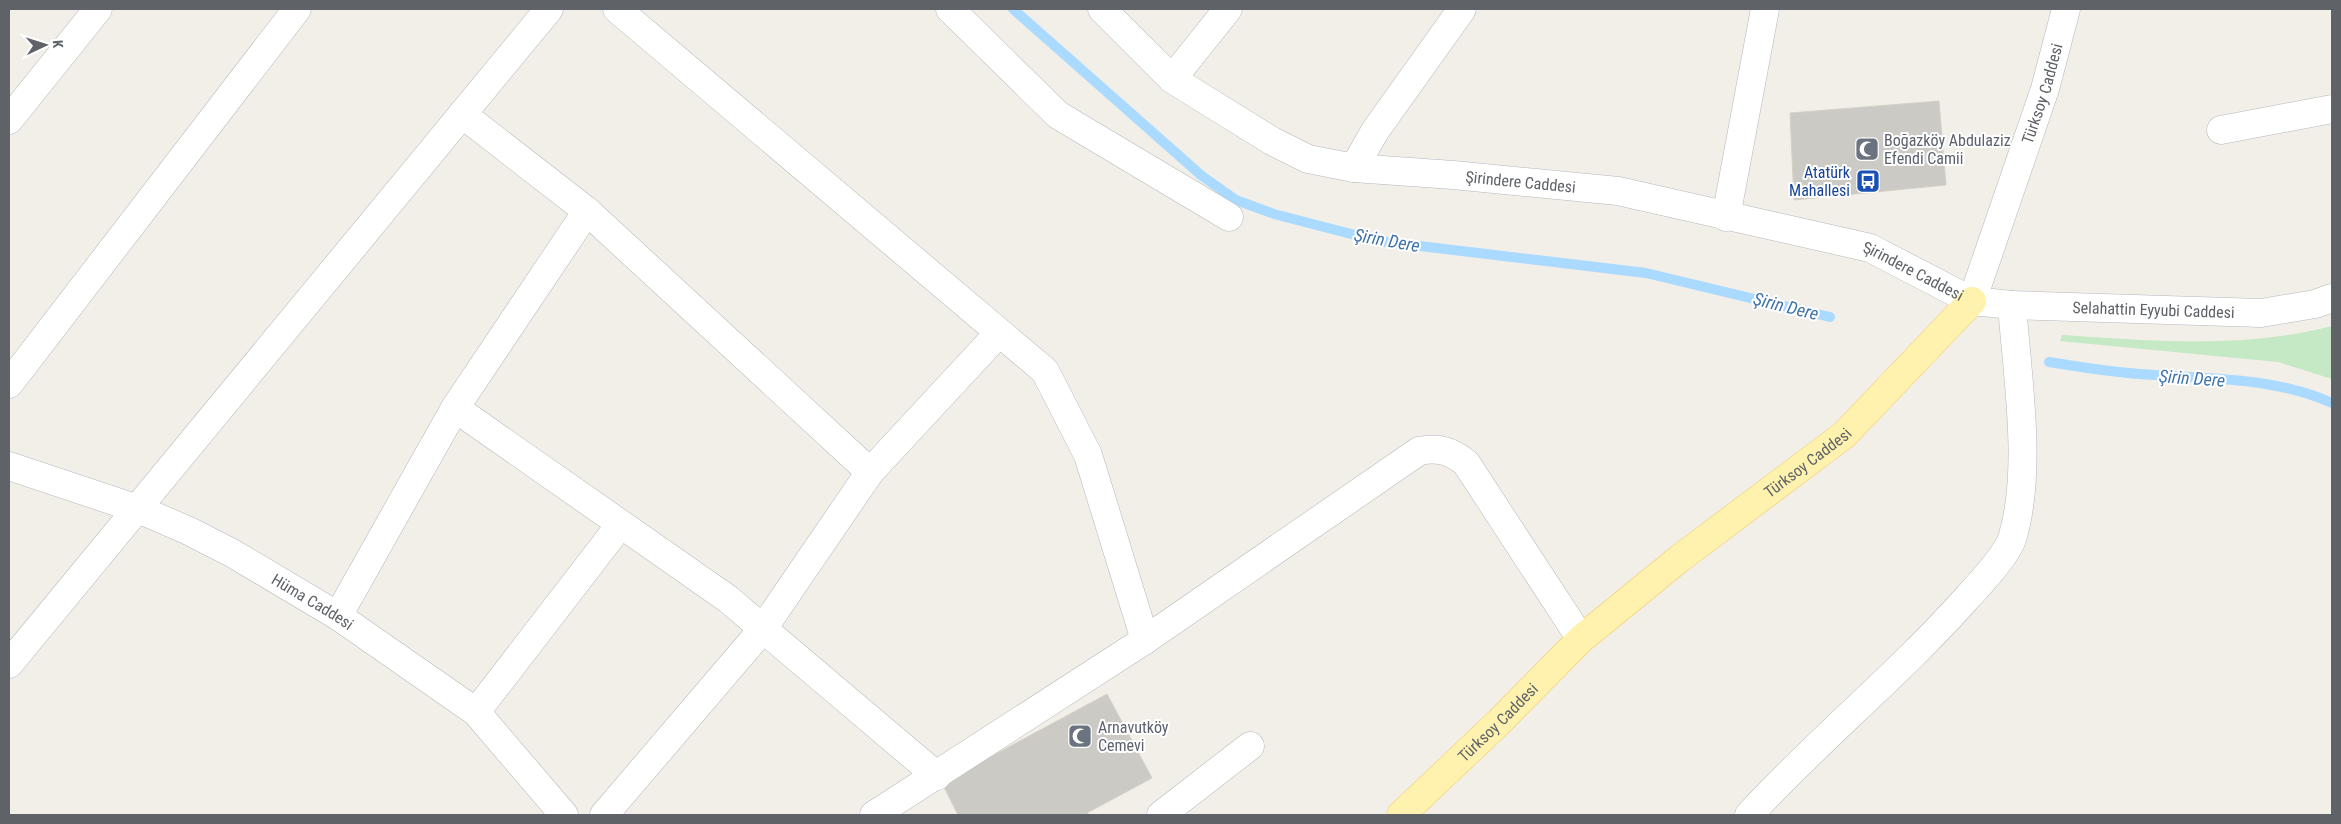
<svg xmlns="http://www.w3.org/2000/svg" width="2341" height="824" font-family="'Roboto Condensed',sans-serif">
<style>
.green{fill:#c5e8c5}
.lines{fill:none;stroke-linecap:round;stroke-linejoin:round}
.stream{stroke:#aadaff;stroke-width:10}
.building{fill:#cccac5;stroke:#d6d1c6}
.minor-casing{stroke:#b5b8bc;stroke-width:29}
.major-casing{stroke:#f2c960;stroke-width:29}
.minor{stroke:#fff;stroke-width:28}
.major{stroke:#fff2af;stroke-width:28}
.labels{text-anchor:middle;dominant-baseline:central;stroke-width:4;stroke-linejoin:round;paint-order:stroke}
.street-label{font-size:16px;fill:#5f6368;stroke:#fff}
.worship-label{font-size:16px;fill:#5b616d;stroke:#fff;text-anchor:start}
.transit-label{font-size:16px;fill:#164399;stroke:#fff;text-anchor:end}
.water-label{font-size:18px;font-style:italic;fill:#4174aa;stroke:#fff}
</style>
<rect width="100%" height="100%" fill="#f1efe8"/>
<path class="green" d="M2332,326V379L2278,362L2060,341L2062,335C2151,341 2245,349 2332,326Z"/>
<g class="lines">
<path class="stream" d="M1013,9L1202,176L1236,200L1274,214L1378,241L1646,273L1830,317
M2049,362C2080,367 2110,372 2140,374C2205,379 2271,376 2332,403"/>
</g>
<path class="building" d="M1939,101L1946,185L1794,200L1790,113Z
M1107,694L1152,778L1087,813L1089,815H958L942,783Z"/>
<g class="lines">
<g class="minor-casing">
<g id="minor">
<path d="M617,9L1045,371L1088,455L1145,640"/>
<path d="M950,9L1058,115L1229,217"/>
<path id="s1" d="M1102,9L1172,79L1272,141L1308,159L1354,168L1453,175L1618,191L1870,248L1972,301L2012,305L2261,313L2315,304L2332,298"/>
<path d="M1172,79L1228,9"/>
<path d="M462,114L587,211L870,472"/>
<path d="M9,120L98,9"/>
<path d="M2221,130L2332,109"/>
<path d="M1354,168L1375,131L1462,9"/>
<path d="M1726,217L1765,9"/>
<path id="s2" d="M1972,301L2045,89L2066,9"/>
<path d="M9,384L297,9"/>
<path d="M455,408L728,599L937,776"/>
<path id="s3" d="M9,466L138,509L189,531L232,553L338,616L476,712L564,815"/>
<path d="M338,616L455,408L587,211"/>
<path d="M9,664L549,9"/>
<path d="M476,712L620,525"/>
<path d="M604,815L762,630L870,472L999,333"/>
<path d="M874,815L1145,640L1419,451C1438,447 1451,451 1466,463L1581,639"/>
<path d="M1161,815L1250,746"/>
<path d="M1749,815C1818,740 1898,675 1966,599C1979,585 2006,556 2012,539C2033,471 2017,375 2012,305"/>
</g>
</g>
<g class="major-casing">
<g id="major">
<path id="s4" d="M1401,815L1499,722L1581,639L1679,559L1844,435L1972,301"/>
</g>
</g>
<use href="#minor" class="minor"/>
<use href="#major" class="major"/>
</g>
<defs>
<g id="mosque-square" transform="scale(1.25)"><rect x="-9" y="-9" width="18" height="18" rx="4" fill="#6b7280" stroke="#fff"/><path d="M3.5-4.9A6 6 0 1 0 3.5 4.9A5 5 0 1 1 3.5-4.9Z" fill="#fff"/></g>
<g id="bus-square" transform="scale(1.25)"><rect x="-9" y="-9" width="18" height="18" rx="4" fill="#1a4fb4" stroke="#fff"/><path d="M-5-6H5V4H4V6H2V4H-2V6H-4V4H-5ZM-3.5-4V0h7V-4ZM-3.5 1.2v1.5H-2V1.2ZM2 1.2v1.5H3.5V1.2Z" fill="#fff"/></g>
</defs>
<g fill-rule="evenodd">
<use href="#mosque-square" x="1867" y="149"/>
<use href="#bus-square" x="1868" y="181"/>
<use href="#mosque-square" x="1080" y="736"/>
</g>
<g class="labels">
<g class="street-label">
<text stroke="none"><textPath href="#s2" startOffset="219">Türksoy Caddesi</textPath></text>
<text stroke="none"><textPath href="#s1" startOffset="471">Şirindere Caddesi</textPath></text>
<text stroke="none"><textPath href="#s1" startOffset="876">Şirindere Caddesi</textPath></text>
<text stroke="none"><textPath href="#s1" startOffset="1124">Selahattin Eyyubi Caddesi</textPath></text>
<text stroke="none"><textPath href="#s4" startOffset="539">Türksoy Caddesi</textPath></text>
<text stroke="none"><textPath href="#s3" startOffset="334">Hüma Caddesi</textPath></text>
<text stroke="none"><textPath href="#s4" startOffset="134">Türksoy Caddesi</textPath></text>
</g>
<g class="worship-label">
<text x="1884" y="140">Boğazköy Abdulaziz<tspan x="1884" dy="18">Efendi Camii</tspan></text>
<text x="1098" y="727">Arnavutköy<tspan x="1098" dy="18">Cemevi</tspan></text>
</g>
<g class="transit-label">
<text x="1850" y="172">Atatürk<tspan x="1850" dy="18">Mahallesi</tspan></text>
</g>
<g class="water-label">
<text transform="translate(1387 240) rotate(10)">Şirin Dere</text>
<text transform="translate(1786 306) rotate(14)">Şirin Dere</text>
<text transform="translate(2192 378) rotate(4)">Şirin Dere</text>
</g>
</g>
<rect width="2341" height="824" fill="none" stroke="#5f6368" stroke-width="20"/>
<g transform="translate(45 45) rotate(86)" stroke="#ffffff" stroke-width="4" paint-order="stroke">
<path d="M0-4L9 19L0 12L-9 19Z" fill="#5f6368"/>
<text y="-8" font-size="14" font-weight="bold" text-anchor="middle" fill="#5f6368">K</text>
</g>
</svg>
